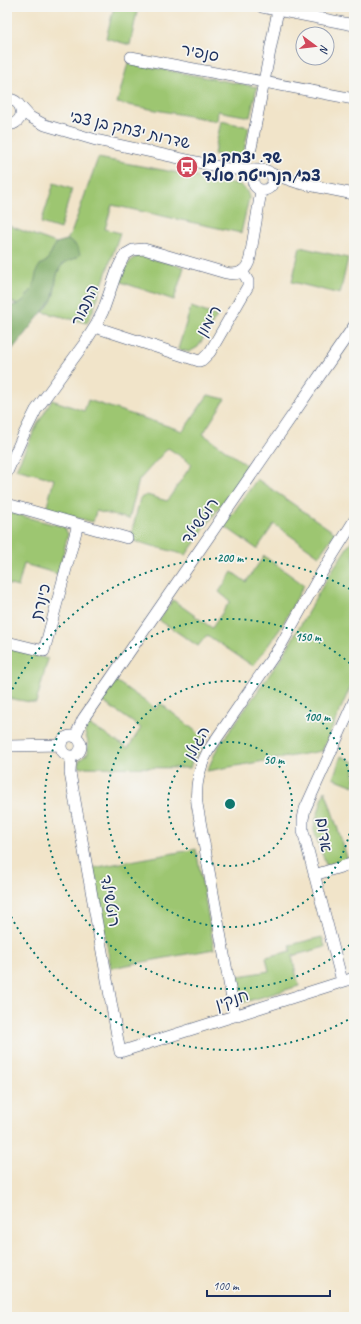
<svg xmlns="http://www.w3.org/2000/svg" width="361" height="1324" font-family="Caveat,'Playpen Sans Hebrew',sans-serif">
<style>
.green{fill:#9dc671;stroke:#5c7a68}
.forest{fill:#7eab63;stroke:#4c6d60}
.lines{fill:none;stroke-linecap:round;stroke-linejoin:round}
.minor-casing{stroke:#3b4a6e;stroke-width:12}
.minor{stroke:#fff;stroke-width:11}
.ring{fill:none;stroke:#0f766e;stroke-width:2;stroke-dasharray:2 4}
.labels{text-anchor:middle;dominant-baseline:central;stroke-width:3.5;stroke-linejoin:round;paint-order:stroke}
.street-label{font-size:16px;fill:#1b2f5e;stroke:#f6f6f2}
.poi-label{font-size:16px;font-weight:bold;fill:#1b2f5e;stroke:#f6f6f2;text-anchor:start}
.centre{fill:#0f766e;stroke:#f6f6f2;stroke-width:2}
.ring-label{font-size:12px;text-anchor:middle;font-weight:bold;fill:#0f766e;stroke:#f6f6f2;stroke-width:3.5;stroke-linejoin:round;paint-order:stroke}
</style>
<rect width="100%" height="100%" fill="#f6f6f2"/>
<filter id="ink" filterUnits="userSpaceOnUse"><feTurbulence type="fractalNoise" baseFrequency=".025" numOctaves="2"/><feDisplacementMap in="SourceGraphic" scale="8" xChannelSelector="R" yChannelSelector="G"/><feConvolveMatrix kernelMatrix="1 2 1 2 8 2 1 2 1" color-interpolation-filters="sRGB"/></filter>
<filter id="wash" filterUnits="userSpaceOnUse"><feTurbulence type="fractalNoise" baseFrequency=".012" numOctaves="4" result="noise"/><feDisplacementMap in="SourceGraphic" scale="16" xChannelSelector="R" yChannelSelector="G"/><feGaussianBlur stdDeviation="0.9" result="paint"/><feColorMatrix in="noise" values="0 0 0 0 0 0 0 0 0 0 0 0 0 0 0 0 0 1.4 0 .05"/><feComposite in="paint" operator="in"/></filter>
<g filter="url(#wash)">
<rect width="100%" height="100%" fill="#f1e4c9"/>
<path class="green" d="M114,7H138L130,45L106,38Z
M128,63L257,87L250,117L218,111L217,121L117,103Z
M221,121L249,127L242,160L214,154Z
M98,158L238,184C244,187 248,191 249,198L241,233L112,205L105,229L120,233L94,308L87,323L43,312C46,309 49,305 51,302C60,285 49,265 76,258L75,244L67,240L72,231Z
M54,183L72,189L60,229L41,223Z
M7,225L56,243L47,261L40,265L33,288L23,301L18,304L7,301Z
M300,247L348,258L340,294L292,282Z
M139,256L184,267L174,300L121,282C125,271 127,260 139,256Z
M191,307L217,316L198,347L189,352L178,349Z
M208,395L225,399L203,434L248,466L186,555L130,540L140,498L147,495L167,501L192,464L168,448L139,480L129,519L96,511L93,522L46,510L54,479L16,469L37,425L52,400L84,411L88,400L183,431Z
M257,479L335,533L319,556L274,524L257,549L224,526Z
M7,512L64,527L68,534L58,574L24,564L18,587L7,584Z
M354,537V679L322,751L207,771L217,749L284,654L329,575Z
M264,556L304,585L280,629L253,666L207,635L198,646L159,620L173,600L212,628L230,601L219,592L232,572L246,582Z
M7,648L48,659L36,703L7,698Z
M116,681L156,709L160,703L207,740L192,761L190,768L78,767L79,761L88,753V742L85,733L88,724L128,748L141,728L102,701Z
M341,756L354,762V786L333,778Z
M325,790L348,860L329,865H326L314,831V826Z
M196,849L214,949L111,968L93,868Z
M322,937L325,947L292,956L299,986L245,1002L241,1003L238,1000L234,977L269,971L266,957L291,951L290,945Z"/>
<path class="forest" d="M67,240C75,244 78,246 80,255C75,260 68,260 63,264C53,274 57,289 51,301L7,356V307L18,304L23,301L33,288L37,270L40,265L47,261L56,243Z"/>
</g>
<g filter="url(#ink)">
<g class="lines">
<g class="minor-casing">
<path id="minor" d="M262,7L354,25
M131,57L354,99
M7,99C26,99 26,125 7,125
M21,107L30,117L45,125L96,140L229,169L259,170
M251,148L278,10
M253 180a10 10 0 1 1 20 0a10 10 0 1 1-20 0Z
M272,174L299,183L354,194
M95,327L199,361L202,360L210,352L248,286V281L242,271
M7,472L22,438L36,410L84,344L96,325L103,311L118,268L123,258L126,254L133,250L144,249L226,273C239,276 247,271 250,258L261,191
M7,504L127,538
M7,642L44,651L78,524
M61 746a10 10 0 1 1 20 0a10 10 0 1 1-20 0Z
M75,737L83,719L354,326
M7,746L61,745
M71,756L70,773L120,1052L354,978
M314,875L354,863
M342,981L303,831V819L305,809L354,701
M235,1016L197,804C195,785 199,768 208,751L281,645L319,577L354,521"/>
</g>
<use href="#minor" class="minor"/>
</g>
</g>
<g class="ring">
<circle cx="230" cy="804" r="62"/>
<circle cx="230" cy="804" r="123"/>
<path d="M354 941A185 185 0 1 1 354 667"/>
<path d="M353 1017A246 246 0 0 1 7 908M7 700A246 246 0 0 1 353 591"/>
</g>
<defs>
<g id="bus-disc" transform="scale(1.15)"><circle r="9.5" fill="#d1495b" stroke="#f6f6f2"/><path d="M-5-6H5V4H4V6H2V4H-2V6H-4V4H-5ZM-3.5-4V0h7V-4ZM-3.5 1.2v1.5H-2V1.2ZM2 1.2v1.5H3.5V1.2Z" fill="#fff"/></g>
</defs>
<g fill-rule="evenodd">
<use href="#bus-disc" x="187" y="167"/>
</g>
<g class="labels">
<g class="street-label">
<text transform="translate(200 53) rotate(11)">סנפיר</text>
<text transform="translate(130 130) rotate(13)">שדרות יצחק בן צבי</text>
<text transform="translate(85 305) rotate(-65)">התבור</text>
<text transform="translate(209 321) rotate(-60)">רימון</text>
<text transform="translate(200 521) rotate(-55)">רוטשילד</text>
<text transform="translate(41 602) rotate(-75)">כינרת</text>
<text transform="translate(197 743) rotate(-61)">הגולן</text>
<text transform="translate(324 835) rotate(82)">אדום</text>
<text transform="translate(110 901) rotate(80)">רוטשילד</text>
<text transform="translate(232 1000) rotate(-18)">חנקין</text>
</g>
<g class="poi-label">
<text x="202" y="158">שד. יצחק בן<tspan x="202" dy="18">צבי/הנרייטה סולד</tspan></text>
</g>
</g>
<circle cx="230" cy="804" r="6" class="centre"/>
<g class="ring-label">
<text x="230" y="562">200 m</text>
<text x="308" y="641">150 m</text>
<text x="317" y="721">100 m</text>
<text x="274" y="764">50 m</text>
</g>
<rect width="361" height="1324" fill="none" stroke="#f6f6f2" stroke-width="24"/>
<g transform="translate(315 46) rotate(105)"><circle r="19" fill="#f6f6f2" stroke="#9ea6b7"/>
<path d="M0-3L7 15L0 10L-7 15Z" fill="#d1495b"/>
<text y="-6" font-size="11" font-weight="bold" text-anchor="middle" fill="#1b2f5e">N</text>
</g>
<path d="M207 1290v6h123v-6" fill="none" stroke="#1b2f5e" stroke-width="2"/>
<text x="213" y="1290" font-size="12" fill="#1b2f5e" stroke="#f6f6f2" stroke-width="3" paint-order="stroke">100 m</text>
</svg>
